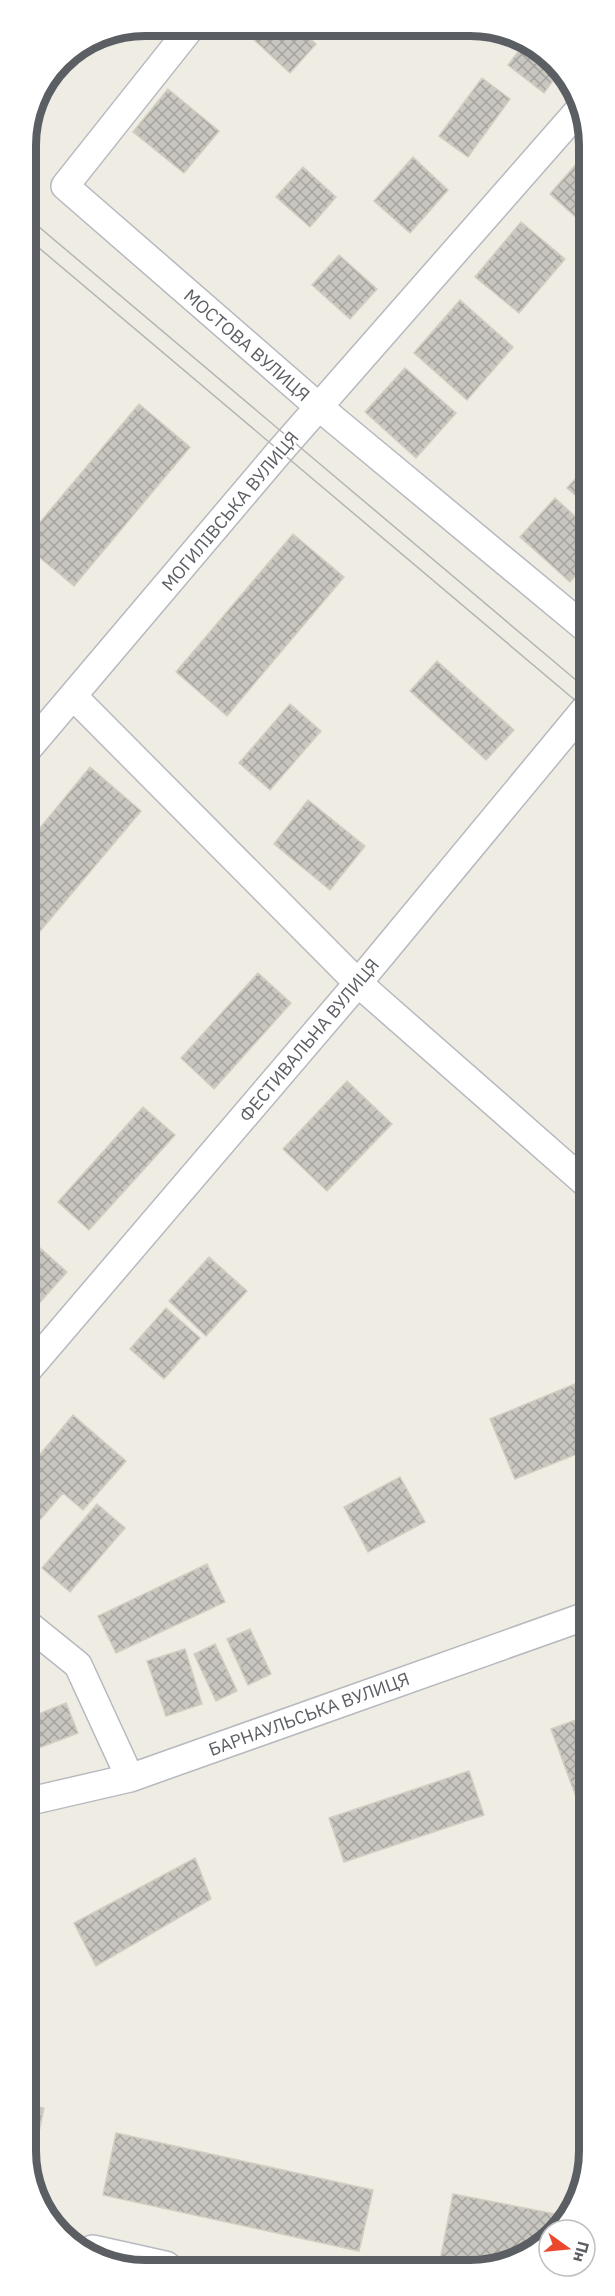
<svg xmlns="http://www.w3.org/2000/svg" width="615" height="2296" font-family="'IBM Plex Sans',sans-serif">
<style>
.building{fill:url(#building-cross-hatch);stroke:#d3cec1;stroke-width:1.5}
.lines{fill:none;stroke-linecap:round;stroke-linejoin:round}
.street-casing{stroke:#b6b9be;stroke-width:30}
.secondary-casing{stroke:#b7bac0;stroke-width:36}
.street{stroke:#fff;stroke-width:27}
.secondary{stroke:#fff;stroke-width:33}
.tram{stroke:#b4b5b5;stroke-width:1.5}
.labels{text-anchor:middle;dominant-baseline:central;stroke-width:4.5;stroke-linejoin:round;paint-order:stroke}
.street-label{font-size:18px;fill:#5b5f64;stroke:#fff}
.rim{fill:none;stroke:#5b5f64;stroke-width:8}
</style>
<defs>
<pattern id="building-cross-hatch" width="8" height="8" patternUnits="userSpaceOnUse" patternTransform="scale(1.5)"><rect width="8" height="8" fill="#c9c6c0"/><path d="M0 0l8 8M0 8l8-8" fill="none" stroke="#a6a4a0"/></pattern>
</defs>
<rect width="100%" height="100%" fill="#eeece3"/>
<path class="building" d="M239,26L297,27L316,44L290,73Z
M524,44L555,61L560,71L544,93L508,65Z
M482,78L510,99L468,157L439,136Z
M168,89L219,131L184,173L133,132Z
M585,154L588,158V228L550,194Z
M413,157L448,190L410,233L374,201Z
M303,167L336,197L310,227L276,197Z
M521,222L565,259L519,313L475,277Z
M339,255L377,289L350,319L312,285Z
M460,300L513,347L467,400L414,353Z
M405,368L456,413L416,458L365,412Z
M139,404L190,447L74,586L26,546V539Z
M589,464V507L567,488Z
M555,498L589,529V560L570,582L520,537Z
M293,534L344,577L227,716L176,672Z
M437,661L514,730L486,760L410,691Z
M290,704L321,731L270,790L239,763Z
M90,767L141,811L26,948V845Z
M308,800L365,846L330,890L274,844Z
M258,973L291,1003L214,1089L181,1058Z
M347,1081L392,1124L327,1191L283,1149Z
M143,1107L175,1135L89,1230L58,1202Z
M30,1239L67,1272L26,1318V1244Z
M209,1257L247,1291L206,1336L169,1301Z
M166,1308L200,1338L164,1379L130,1349Z
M589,1378V1449L515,1479L490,1419Z
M73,1415L126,1461L83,1510L63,1493L26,1536V1471Z
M400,1477L425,1522L368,1552L344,1507Z
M97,1504L125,1528L70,1592L42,1568Z
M207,1564L225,1602L116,1653L98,1616Z
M250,1629L271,1674L248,1685L227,1639Z
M215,1644L237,1691L216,1701L194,1654Z
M185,1649L202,1704L166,1716L147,1661Z
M66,1703L78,1733L31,1751L26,1739V1719Z
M589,1715V1801L579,1805L551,1729Z
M469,1771L484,1815L344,1862L329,1818Z
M195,1858L211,1899L96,1966L74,1923Z
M27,2104L44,2108L30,2174L27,2167Z
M116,2133L373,2190L359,2251L103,2195Z
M453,2194L566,2216L560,2230H549V2236L486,2269H453L439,2266Z"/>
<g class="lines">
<g class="street-casing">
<path id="street" d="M192,26L65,186L319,407L589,631
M73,696L358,983L589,1186
M26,751L280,451L579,110
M26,1372L358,983L589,704
M26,1623L78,1665L130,1778
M26,1802L130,1778L589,1615"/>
</g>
<g class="secondary-casing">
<path id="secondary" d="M93,2252L165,2268"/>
</g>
<use href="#street" class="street"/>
<use href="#secondary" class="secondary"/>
<path class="tram" d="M26,216L589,691
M26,237L589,712"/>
</g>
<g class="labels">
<g class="street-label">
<text transform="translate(247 345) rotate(41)">МОСТОВА ВУЛИЦЯ</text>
<text transform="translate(230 511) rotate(-50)">МОГИЛІВСЬКА ВУЛИЦЯ</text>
<text transform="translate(309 1040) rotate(-50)">ФЕСТИВАЛЬНА ВУЛИЦЯ</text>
<text transform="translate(309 1714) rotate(-20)">БАРНАУЛЬСЬКА ВУЛИЦЯ</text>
</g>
</g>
<path d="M0 0H615V2296H0ZM145 36H470A109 109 0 0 1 579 145V2151A109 109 0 0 1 470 2260H145A109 109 0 0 1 36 2151V145A109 109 0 0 1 145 36Z" fill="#fff" fill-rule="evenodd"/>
<path class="rim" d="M145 36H470A109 109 0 0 1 579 145V2151A109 109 0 0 1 470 2260H145A109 109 0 0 1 36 2151V145A109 109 0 0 1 145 36Z"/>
<g transform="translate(567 2248) rotate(105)"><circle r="28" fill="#ffffff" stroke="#bdbfc1" stroke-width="1.5"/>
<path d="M0-4.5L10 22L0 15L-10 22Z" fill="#ea472d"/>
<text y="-9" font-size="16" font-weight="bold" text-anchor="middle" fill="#5b5f64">Пн</text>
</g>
</svg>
